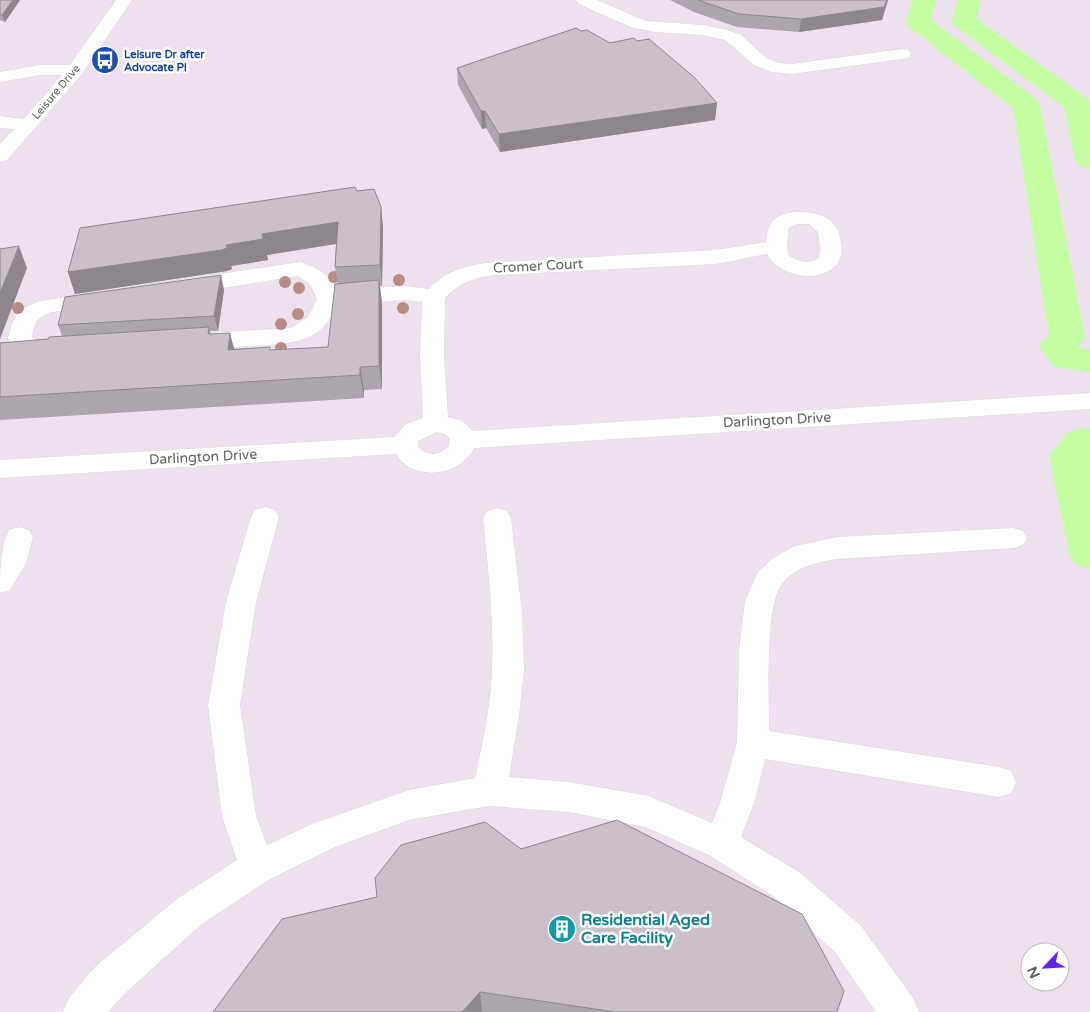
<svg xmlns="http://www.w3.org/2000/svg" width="1090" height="1012" font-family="'Varela Round',sans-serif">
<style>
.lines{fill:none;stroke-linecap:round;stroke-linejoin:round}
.canal{fill:#c3ffa0;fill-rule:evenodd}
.minor-casing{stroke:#d5dcd4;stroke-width:1}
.minor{fill:#fff;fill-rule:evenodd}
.tree{fill:#b78c87}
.wall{fill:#ada5ae}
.shaded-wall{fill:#8d868d}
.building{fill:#c9c0ca;stroke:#8d868d}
.labels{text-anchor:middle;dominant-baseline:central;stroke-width:5;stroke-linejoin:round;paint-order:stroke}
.far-transit-label{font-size:11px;font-weight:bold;fill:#164399;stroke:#fff;text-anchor:start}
.far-street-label{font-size:11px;fill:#5c635a;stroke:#fff}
.street-label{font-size:14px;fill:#5c635a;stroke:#fff}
.near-culture-label{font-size:16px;font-weight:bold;fill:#0d838f;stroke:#fff;text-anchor:start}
</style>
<rect width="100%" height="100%" fill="#ede1ee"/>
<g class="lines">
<path class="canal" d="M912,0H936L931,20L1036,99L1040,105L1085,337L1078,348L1090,350V372L1055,367L1039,347L1044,339L1049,336L1013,108L909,27L906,22Z
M957,0H981L977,19L1087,98L1090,103V169L1080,166L1075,160L1064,107L955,26L952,21Z
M1082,428L1090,429V569L1075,564L1069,553L1049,456L1068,432Z"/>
<g class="minor-casing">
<path id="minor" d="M116,0H132L82,74L7,160L0,162V144L14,129L0,128V116L24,119L62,75H40L0,82V72L40,65H70Z
M576,0H597L646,21L703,25L728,30L741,35L766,58L778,63L792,64L902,49L908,50L911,54L908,58L902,59L792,74L772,72L754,65L725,40L703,35L655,32L631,27L596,12L578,3Z
M793,212C816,211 839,216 841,243C842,250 842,258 837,264C820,285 778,276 767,254L716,264L495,275C474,278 460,282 445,298L444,356L448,417L462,421L473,431L1090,393V409L474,448C461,476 413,483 396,454L0,478V460L394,437L406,424L423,418L420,356L422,302L405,300L345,304L338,302C326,333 312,339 281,344L43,359L21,353L8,338C14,315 17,309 40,301L300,262C318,267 329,275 337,292L345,290L405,286L429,289C444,272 462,267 485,263L716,250L766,242C768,221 773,217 793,212ZM797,224H809L818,232L820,248L819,258C809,265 798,262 788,255L787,245L789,228ZM298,276L310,284L317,299L308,317L291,328L43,343L37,342L32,337C36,320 36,318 52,312L141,301ZM436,432L445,434L450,438L449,446C438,456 429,457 418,447V441Z
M265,507L275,510L279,517L256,602L240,705L256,816L267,845L312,824L409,790L475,778C483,742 491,705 492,668C494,618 488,568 483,518L487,511L497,508L507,511L511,518L522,613L524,670L519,716L509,777L569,782L649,796L712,823L720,803L737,743L739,651L745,601L758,572L772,559L795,546L837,537L1013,528L1023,531L1027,538L1023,545L1013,548L837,559C817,562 791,568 780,587C765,612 769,699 769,731L999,767L1011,771L1016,782L1011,793L999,797L765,759L754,803L741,837L799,872L861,926L913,998L919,1012H876L835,952L773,896L709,855L645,827L569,812L489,806L409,820L335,847L270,879L203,923L123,995L108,1012H63L69,998L95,967L177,899L237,860L222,816L208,705L226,602L251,517L255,510Z
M19,527L29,530L33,537L26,563L10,590L0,593C0,571 0,550 9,530Z"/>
</g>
<use href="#minor" class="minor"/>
</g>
<g class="tree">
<circle cx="334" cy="277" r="6"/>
<circle cx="399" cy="280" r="6"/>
<circle cx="285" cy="282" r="6"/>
<circle cx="299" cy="288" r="6"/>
<circle cx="18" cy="308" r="6"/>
<circle cx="403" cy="308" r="6"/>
<circle cx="298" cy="314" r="6"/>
<circle cx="281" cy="324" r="6"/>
<circle cx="281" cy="348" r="6"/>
</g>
<path class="wall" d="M0,0H20L5,22L0,20Z
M670,0H888L882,20L799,32L737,27L694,12Z
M581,31L610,43L717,103L715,120L500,152L486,128L482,129L458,85L457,68Z
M357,191L381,207L383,228L382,286H380L382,303V389L364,390V398L0,420V343L48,339L62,336L58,325L224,290L218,331H210L211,334L234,349L270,347V350L328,347L338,284L335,267L336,244L267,255L268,260L231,266L232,269L227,271L75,294L68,272Z
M521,849L837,1012H213L377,897Z"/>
<path class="shaded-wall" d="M13,0H20L5,22L2,15Z
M887,0H888L882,20L799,32L801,19Z
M717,103L715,120L500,152L499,134Z
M481,111H485L486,128L482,129Z
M381,207L383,228L382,286L380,265Z
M338,222L341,243L267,255L268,260L231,266L232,269L227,271L75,294L68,272L226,245L262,234Z
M19,246L27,268L0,339V293Z
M221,275L224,290L218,331L214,316Z
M379,280L382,303V389L379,366Z
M230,333L236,356L228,350Z
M360,367L364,390V398L360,375Z
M480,992L482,1012H462Z"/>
<path class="building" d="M0,0H13L2,15L0,14Z
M698,0H887L884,7L801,19L739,14Z
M576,28L581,31L587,30L610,43L634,38L637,41L649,39L695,78L717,103L499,134L485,111H481L457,68Z
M355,187L357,191L374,189L381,207L380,265L335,267L338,222L262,234L263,239L226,245L227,248L222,250L68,272L80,228Z
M19,246L0,293V249Z
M221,275L214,316L58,325L65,297Z
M379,280V366L360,367V375L0,397V343L48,339L49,337L209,327L208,334L230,333L228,350L270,347V350L328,347L335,284Z
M617,820L802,914L844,991L837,1012H615L480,992L462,1012H213L282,919L377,897L375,878L401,845L485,822L521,849Z"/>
<defs>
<g id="bus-disc" transform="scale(1.4375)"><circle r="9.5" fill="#1a4fb4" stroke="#fff"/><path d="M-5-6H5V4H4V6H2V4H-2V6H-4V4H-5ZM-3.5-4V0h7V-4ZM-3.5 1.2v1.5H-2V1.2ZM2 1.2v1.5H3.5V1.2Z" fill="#fff"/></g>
<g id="building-disc" transform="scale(1.4375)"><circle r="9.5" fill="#0f9aa8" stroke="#fff"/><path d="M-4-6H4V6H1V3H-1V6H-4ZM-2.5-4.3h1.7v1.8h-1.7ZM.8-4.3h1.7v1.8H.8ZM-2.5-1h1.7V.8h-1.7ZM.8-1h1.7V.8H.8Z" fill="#fff"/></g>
</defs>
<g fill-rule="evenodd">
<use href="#bus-disc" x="105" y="60"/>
<use href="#building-disc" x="562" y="929"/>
</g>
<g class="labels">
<g class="far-transit-label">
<text x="124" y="54">Leisure Dr after<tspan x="124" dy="13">Advocate Pl</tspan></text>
</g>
<g class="far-street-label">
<text transform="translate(56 92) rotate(-50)">Leisure Drive</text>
</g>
<g class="street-label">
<text transform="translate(538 266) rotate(-3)">Cromer Court</text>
<text transform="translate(777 420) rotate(-3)">Darlington Drive</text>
<text transform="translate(203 457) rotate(-3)">Darlington Drive</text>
</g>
<g class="near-culture-label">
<text x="581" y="920">Residential Aged<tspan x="581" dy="18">Care Facility</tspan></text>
</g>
</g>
<g transform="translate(1045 967) rotate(245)"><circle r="24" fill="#ffffff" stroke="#bec1bd"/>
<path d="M0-4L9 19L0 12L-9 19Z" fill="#5c24f1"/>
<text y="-8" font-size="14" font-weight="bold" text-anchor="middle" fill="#5c635a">N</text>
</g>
</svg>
